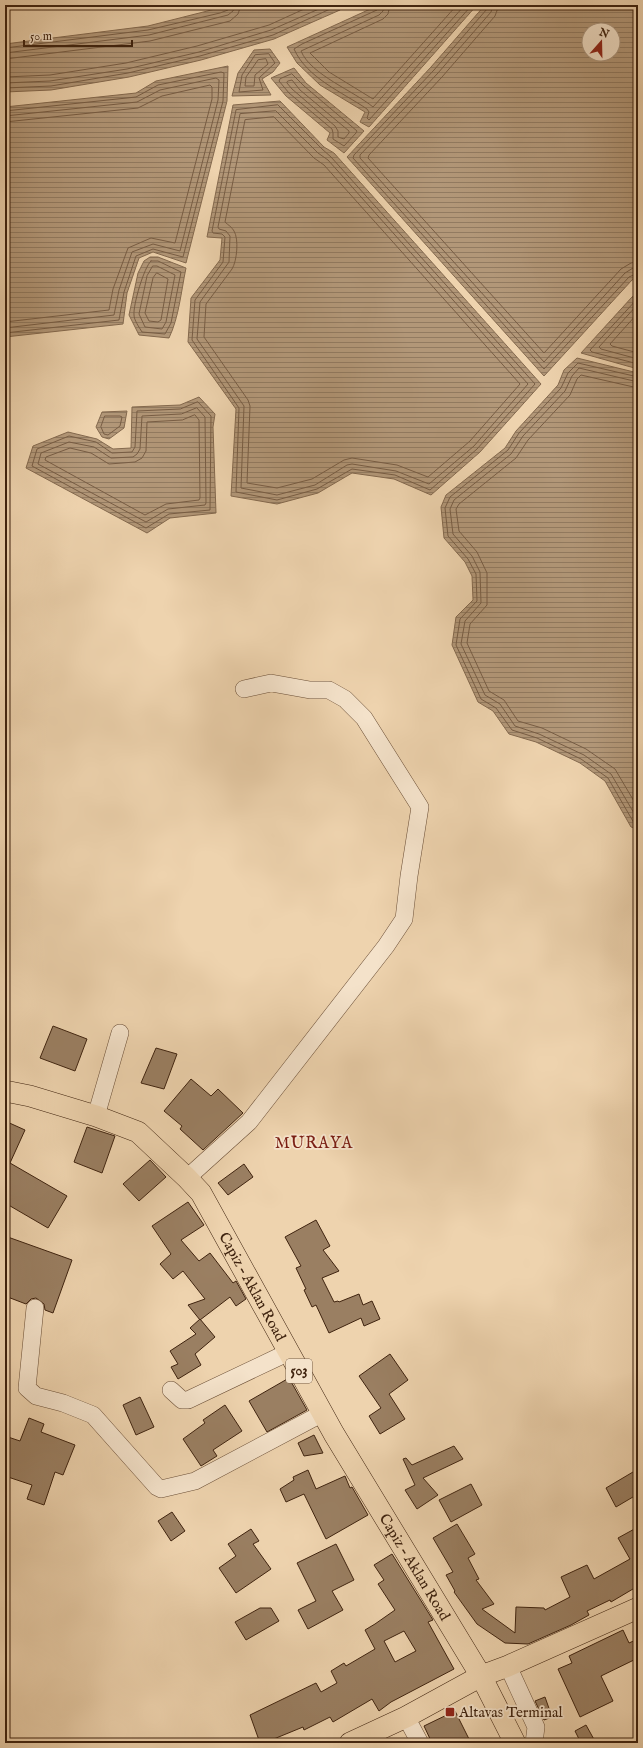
<svg xmlns="http://www.w3.org/2000/svg" width="643" height="1748" font-family="'IM FELL English',serif">
<style>
.water{fill:url(#water-rules);stroke:#84694e;fill-rule:evenodd}
.lines{fill:none;stroke-linecap:round;stroke-linejoin:round}
.shore{stroke:#785d44;stroke-width:1}
.building{fill:#9a7f62;stroke:#3f230f;fill-rule:evenodd}
.minor-casing{stroke:#6b4f37;stroke-width:18}
.major-casing{stroke:#3f230f;stroke-width:22}
.minor{stroke:#f4e2ca;stroke-width:17}
.major{stroke:#eed3ae;stroke-width:21}
.poi-dot{fill:#8f2418;stroke:#f4e2ca;stroke-width:1.5}
.labels{text-anchor:middle;dominant-baseline:central;stroke-width:3.5;stroke-linejoin:round;paint-order:stroke}
.shield{fill:#f4e2ca;stroke:#755c47;stroke-width:1}
.shield-label{font-size:14px;font-weight:bold;fill:#3f230f}
.street-label{font-size:15px;fill:#3f230f;stroke:#f4e2ca}
.poi-label{font-size:15px;fill:#3f230f;stroke:#f4e2ca;text-anchor:start}
.neighbourhood-label{font-size:16px;letter-spacing:1px;fill:#7a1f14;stroke:#f4e2ca}
</style>
<defs>
<pattern id="water-rules" width="6" height="5" patternUnits="userSpaceOnUse"><rect width="6" height="5" fill="#b29778"/><path d="M0 2.5h6" fill="none" stroke="#927b61"/></pattern>
</defs>
<rect width="100%" height="100%" fill="#eed3ae"/>
<filter id="stains"><feTurbulence type="fractalNoise" baseFrequency=".005" numOctaves="4"/><feColorMatrix values="0 0 0 0 .2 0 0 0 0 .09 0 0 0 0 .02 0 0 0 .5 -.17"/></filter>
<radialGradient id="worn" r=".72"><stop offset=".6" stop-color="#630" stop-opacity="0"/><stop offset="1" stop-color="#630" stop-opacity=".3"/></radialGradient>
<path class="water" d="M231,5H346L340,10L274,39L201,60L129,77L51,90L5,92V44L148,26Z
M379,5H477L369,127L360,122L365,112L320,85L297,63L287,47Z
M485,5H638V276L632,280L544,376L347,157L431,67ZM589,30H613V54H589Z
M270,49L280,63L273,72L262,79L271,95L232,96L238,73L254,50Z
M228,66L227,101L186,263L153,252L139,258L127,293L123,324L5,337V107L136,93L156,81Z
M294,68L306,83L364,131L344,153L327,140L330,133L286,96L271,78Z
M280,101L324,147L334,153L541,384L480,452L431,495L394,479L352,473L318,493L277,504L231,496L236,409L188,342L191,298L220,260L222,238L207,237L233,105Z
M150,257H158L186,268C181,292 179,317 169,338L139,335L129,315L138,273L144,261Z
M638,293V369L581,353L632,297Z
M577,358L638,373V829L631,827L605,781L580,763L536,742L509,734L493,711L478,702L452,645L456,617L473,600L472,576L465,562L444,538L441,507L446,495L505,448L516,431L558,385L564,370Z
M199,397L215,414L213,427L216,513L170,518L147,533L26,468L33,446L68,432L97,439L113,449L131,448L132,407L180,405Z
M127,411L124,428L109,439L102,437L96,427L102,412Z"/>
<g class="lines">
<path class="shore" d="M379,5L377,10L302,44L294,49C307,78 342,92 367,109L369,112L367,118L369,120L472,5
M384,5L383,11L379,15L301,51C311,75 354,91 373,107L465,5
M390,5L388,14L383,19L310,53L329,72L373,99L457,5
M488,5L487,9L434,70L354,155L353,158L544,369L629,277L638,273
M493,5L491,12L438,73L360,155V158L544,362L625,273L633,268L638,267
M499,5L495,16L442,77L369,155L368,158L544,353L621,269L631,263L638,261
M5,48L148,30L220,13L228,10L230,5
M5,53L149,35L228,15L233,11L235,5
M269,54L275,63L259,78L263,90L239,92L242,75L255,55Z
M5,59L150,41L230,21L238,14L241,5
M266,59L268,64L255,75L254,86H245L246,77L258,60Z
M292,74L304,86L357,131L356,133L344,146L333,139V133L332,129L289,93L279,81L280,79Z
M5,77L50,75L126,63L197,46L269,25L313,5
M288,81L292,80L300,90L349,131V133L344,139L338,137V131L335,126L292,89L287,83Z
M5,83L50,81L127,69L199,52L271,30L328,5
M5,88L51,86L128,73L200,56L273,35L339,5
M278,105L322,149L331,157L535,384L477,449L430,490L395,475L352,469L317,489L277,500L236,492L239,408L192,340L195,300L223,262L225,237L222,234L213,233L212,231L236,110Z
M5,111L136,97L158,85L221,72L224,73L223,101L183,257L153,249L136,256L124,292L119,320L5,333
M276,111L318,153L328,160L528,384L474,446L429,484L396,471L352,464L347,465L315,485L277,495L241,488L244,406L197,339L200,302L229,262L230,236L226,231L219,229L218,227L240,114Z
M5,116L137,102L160,90L216,78L219,80L218,100L180,251L153,244L132,252L119,290L114,315L5,328
M274,117L314,158L324,165L520,384L470,441L428,477L397,465L352,458L344,460L312,479L277,488L247,483L250,406L248,400L204,337L206,304L232,269C237,261 239,239 234,231C232,227 228,225 225,222L245,120Z
M5,122L138,108L162,96L210,85L212,87V99L175,243L151,238L128,248L113,289L109,310L5,322
M151,261H158L181,272L171,323L165,334L142,332C139,327 134,320 134,315C133,305 144,267 151,261Z
M153,266H157L175,275L166,322L162,329L145,327L139,314L147,276Z
M157,273L168,279L161,320L158,322L149,321L145,313L153,278Z
M638,298L590,350L592,352L638,364
M638,304L599,347L601,349L638,359
M638,313L610,344L612,346L638,353
M638,377L578,363L568,373L561,388L519,433L508,450L450,497L445,508L448,536L468,559L476,574L477,601L460,619L456,645L481,699L496,708L512,730L537,738L581,759L608,778L634,823L638,825
M638,382L579,368L572,376L565,391L523,436L511,454L454,500L450,509L453,534L472,556L480,572L481,603L465,621L461,644L485,695L500,704L515,726L539,734L584,755L611,774L638,820
M638,388L581,375L577,379L570,395L528,440L516,458L459,504L456,509L459,531L477,552L487,573V605L470,624L467,643L489,691L504,700L518,721L542,728L586,749L615,769L638,808
M198,402L211,416L210,510L169,514L146,528L32,466L37,449L69,436L96,442L112,453L132,452L135,447L137,411L180,409Z
M197,408L205,417L206,503L205,505L168,509L146,522L38,464L41,453L69,442L94,447L111,458L133,457L137,454L140,449L142,416L181,414Z
M195,415L199,420L200,498L199,500L166,504L145,515L45,460L46,457L70,448L91,453L109,464L135,462L142,458L146,451L147,422L182,420Z
M105,416H120L122,417L120,426L108,435L104,434L101,427Z"/>
</g>
<path class="building" d="M53,1026L87,1039L75,1071L40,1058Z
M156,1048L177,1054L164,1089L141,1083Z
M191,1079L211,1096L218,1089L243,1113L203,1150L180,1129L182,1126L164,1111Z
M5,1121L25,1130L10,1163L67,1196L48,1228L5,1203Z
M87,1127L115,1136L102,1173L74,1162Z
M150,1160L166,1177L139,1201L123,1184Z
M244,1164L253,1177L228,1195L218,1183Z
M188,1202L204,1225L181,1240L199,1261L210,1253L233,1283L236,1281L246,1299L236,1306L230,1297L200,1320L188,1305L205,1299L183,1271L173,1279L160,1264L171,1254L152,1226Z
M316,1220L330,1246L323,1250L339,1271L322,1278L334,1302L338,1301L339,1302L359,1294L363,1305L372,1301L380,1319L364,1326L361,1318L329,1333L316,1305L312,1307L304,1290L306,1289L296,1268L301,1266L285,1237Z
M5,1236L72,1260L53,1313L45,1310L44,1304L36,1298L31,1299L26,1304L5,1296Z
M200,1319L215,1337L195,1354L201,1365L178,1379L171,1367L178,1364L170,1351L196,1334L190,1328Z
M390,1354L408,1380L389,1394L405,1419L380,1434L369,1416L381,1408L359,1376Z
M289,1378L307,1410L267,1432L249,1401Z
M140,1397L154,1427L136,1435L123,1405Z
M225,1405L242,1431L213,1450L217,1456L201,1466L183,1439L205,1423L203,1420Z
M29,1418L44,1424L41,1432L75,1445L63,1475L55,1472L44,1505L27,1499L32,1485L5,1476V1464L9,1454L5,1452V1445L8,1437L20,1441Z
M314,1435L323,1453L304,1456L298,1443Z
M454,1446L463,1459L423,1478L438,1495L417,1509L405,1490L415,1485L403,1459L406,1458L412,1465Z
M638,1469V1494L616,1507L606,1488Z
M308,1470L316,1489L345,1476L350,1488L352,1487L368,1515L326,1539L304,1494L286,1502L280,1489L294,1480L293,1477Z
M471,1484L482,1505L451,1522L439,1500Z
M172,1512L185,1531L171,1541L158,1521Z
M457,1524L475,1554L468,1558L479,1579L476,1580L494,1604L482,1609L515,1633L516,1607L544,1608L545,1610L570,1597L561,1577L587,1565L594,1579L630,1559L618,1538L638,1527V1586L611,1602L610,1600L587,1611L589,1615L571,1625L528,1644L505,1643L477,1624L454,1592L455,1591L446,1575L453,1572L433,1538Z
M251,1529L259,1541L253,1544L271,1569L236,1593L219,1568L236,1556L228,1544Z
M336,1544L354,1580L332,1591L343,1610L308,1629L298,1610L316,1601L297,1563Z
M392,1554L433,1620L428,1622L454,1669L391,1702L379,1711L372,1699L333,1722L330,1717L304,1730L303,1727L264,1743H260L250,1715L316,1683L321,1692L337,1683L331,1671L344,1663L346,1666L375,1649L365,1630L375,1624L395,1610L378,1584L384,1580L374,1565ZM404,1631L416,1651L395,1662L384,1641Z
M260,1608H271L279,1621L246,1640L235,1622Z
M623,1630L629,1643L638,1639V1658L601,1676L613,1701L580,1717L558,1669L572,1663L569,1656Z
M545,1697L552,1717L544,1720L535,1701Z
M455,1711L471,1743H432L424,1726Z
M586,1725L596,1743H581L575,1731Z"/>
<g class="lines">
<g class="minor-casing">
<path id="minor" d="M96,1116L120,1033
M187,1178L249,1122L386,946L404,919L409,876L420,807L364,718L345,699L329,690H310L271,683L244,689
M35,1308L27,1388L36,1396L63,1403L93,1415L157,1487L161,1489L195,1481L323,1413
M171,1390L182,1400H188L289,1352
M508,1666L536,1727L534,1743
M406,1717L420,1743"/>
</g>
<g class="major-casing">
<g id="major">
<path id="s1" d="M5,1091L30,1096L96,1116L138,1132L187,1178L201,1193L334,1434L481,1676L515,1743"/>
<path d="M350,1743L406,1717L481,1676L508,1666L638,1608"/>
</g>
</g>
<use href="#minor" class="minor"/>
<use href="#major" class="major"/>
</g>
<rect class="poi-dot" x="445" y="1707" width="10" height="10" rx="2"/>
<g class="labels">
<rect class="shield" x="286" y="1359" width="26" height="24" rx="3"/>
<g class="shield-label">
<text x="299" y="1371">503</text>
</g>
<g class="street-label">
<text stroke="none"><textPath href="#s1" startOffset="334">Capiz – Aklan Road</textPath></text>
<text stroke="none"><textPath href="#s1" startOffset="658">Capiz – Aklan Road</textPath></text>
</g>
<g class="poi-label">
<text x="459" y="1712">Altavas Terminal</text>
</g>
<g class="neighbourhood-label">
<text x="314" y="1144">MURAYA</text>
</g>
</g>
<rect width="643" height="1748" fill="none" stroke="#eed3ae" stroke-width="20"/>
<rect x="6" y="6" width="631" height="1736" fill="none" stroke="#3f230f" stroke-width="2"/>
<rect x="10" y="10" width="623" height="1728" fill="none" stroke="#3f230f"/>
<g transform="translate(601 42) rotate(20)"><circle r="19" fill="#f4e2ca" stroke="#ac967f"/>
<path d="M0-3L7 15L0 10L-7 15Z" fill="#8f2418"/>
<text y="-6" font-size="11" font-weight="bold" text-anchor="middle" fill="#3f230f">N</text>
</g>
<path d="M24 40v6h108v-6" fill="none" stroke="#3f230f" stroke-width="2"/>
<text x="30" y="40" font-size="12" fill="#3f230f" stroke="#f4e2ca" stroke-width="3" paint-order="stroke">50 m</text>
<rect width="100%" height="100%" filter="url(#stains)"/>
<rect width="100%" height="100%" fill="url(#worn)"/>
</svg>
